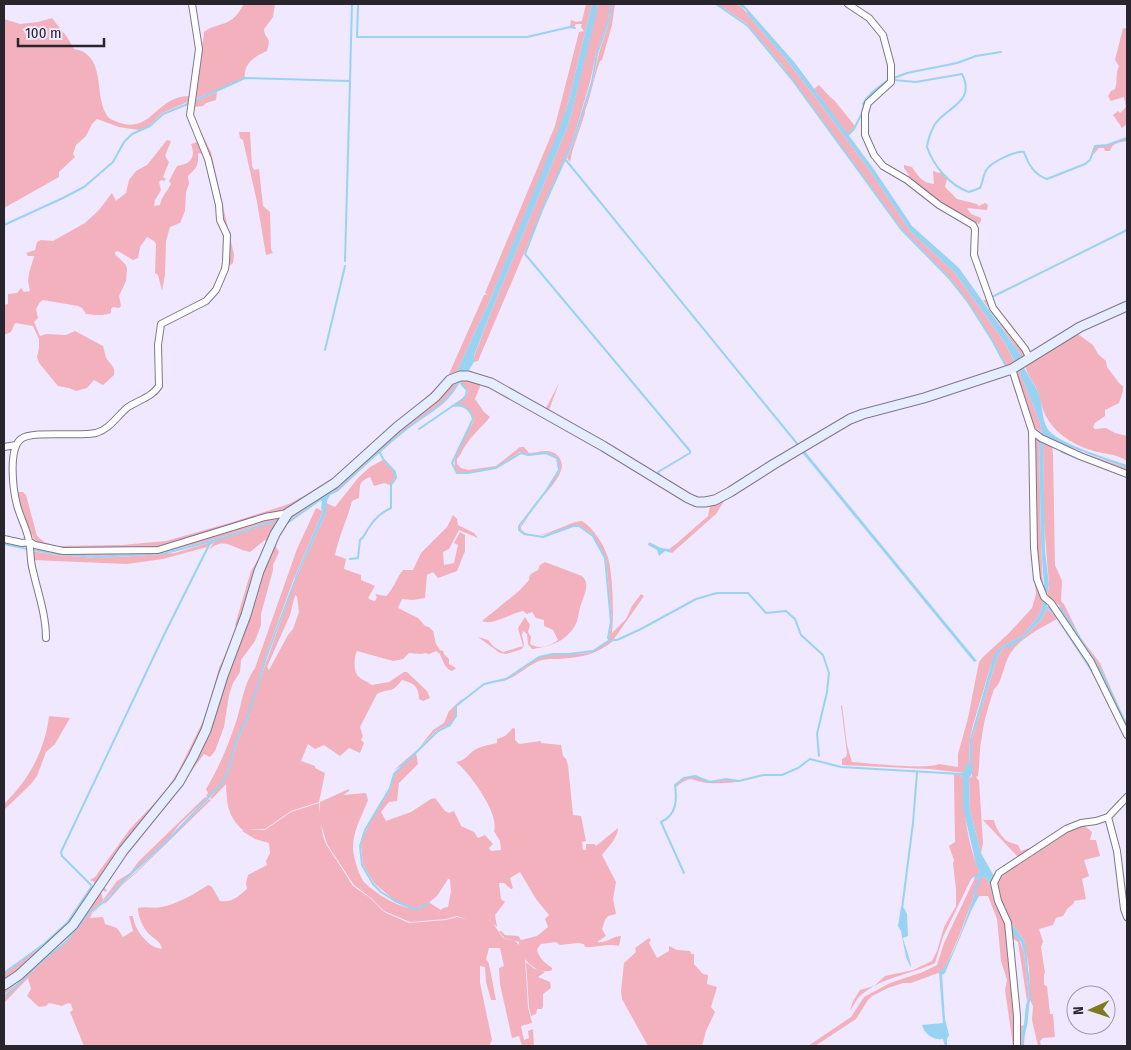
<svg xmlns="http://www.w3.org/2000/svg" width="1131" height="1050" font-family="'Fira Sans Condensed',sans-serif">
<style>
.green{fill:#f2b1bd;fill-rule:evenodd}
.water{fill:#98d3f3}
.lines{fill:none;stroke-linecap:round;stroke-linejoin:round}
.stream{stroke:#98d3f3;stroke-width:2}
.street-casing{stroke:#7e778b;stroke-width:8}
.secondary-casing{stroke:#7e778b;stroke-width:11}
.street{stroke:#fff;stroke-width:6}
.secondary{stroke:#e6edfe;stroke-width:9}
</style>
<rect width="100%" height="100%" fill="#efe8fe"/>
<path class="green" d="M244,4H275L273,17L264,29C265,41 272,35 267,51C255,56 243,64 245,78L193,100L199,46L203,42L204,32C212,25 222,26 231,20C237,16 240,10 244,4Z
M586,4H592L567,107L558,134L489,302L457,371L466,372L469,370L544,408H546L559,383L549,410L554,414L601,439L690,495L699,499L718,497L701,501L488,382L457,374L334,481L285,510L262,515L158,547L67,550L42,545L34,539L22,512L17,492H23L26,495L37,536L44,542L56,546L122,545L166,541L233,522L289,504L324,485L332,480L444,381L449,374L484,295L488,294L485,293L555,126L579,32L584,31L581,27L582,24H576L574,27H570L571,20L576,22L582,21Z
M598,4H610L608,20L596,54L590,82L574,136L478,361L474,362V357L489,317L569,123Z
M611,4H615L612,25L602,60L600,61C594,77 591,95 585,111V113L572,152L570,162L567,158L576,136L593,81L599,53L610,19Z
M717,4C728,4 741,1 747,14L784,57L813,94L870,171L911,232L955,273L1005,343L1015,363L1008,369L992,339L968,302L948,276L901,228L781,64L746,23Z
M52,18L67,37L74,49C77,50 82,50 85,53C105,66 94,101 109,118C151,141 153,97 188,96L191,98L190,101L162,113L149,126L139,130L119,127L97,119L92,124L86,136L76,145L73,154L75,157L59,172V177L4,208V19L20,24L38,22Z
M1123,28L1127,29V124L1122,128L1113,115L1118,111L1120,113L1126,107L1124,97L1111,101L1108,96L1111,91L1115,89C1118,81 1115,74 1119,66L1115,60Z
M819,85L830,97L834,100L855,126L848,135L814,89Z
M217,92L216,100L206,103L203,106L194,107V118L211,152L234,255L233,263L229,266L221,204L193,120V102Z
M239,132H250L252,166L254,170L259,169L263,206L270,212L271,249L273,253L266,255L257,202L243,140L240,138Z
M1127,139V141C1120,142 1112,143 1110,151H1105L1104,148H1099L1093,155L1095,147L1097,146L1109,145L1118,141Z
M167,140L171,141L165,156L169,162L163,177L166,179L164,181L161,180L159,182L161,190L155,200L154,206L160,205C161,197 167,192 171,184L169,181L177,166C191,164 196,157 191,144L200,141L218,205L219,223L208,169L202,154L199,153L198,154C199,166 196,168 188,176L189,184L186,192L185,211L180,223L170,227L166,241L165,275L162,291L158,275L155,273L156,244L154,241L147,237L140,247L138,258L133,260L118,251L115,252V254L126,265L127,269L126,281L119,296L121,306L119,308L113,307L111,309V313C104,316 94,315 86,314L82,308L78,306L43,300L40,302L36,309L38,318L34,322L40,336L46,334L66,335L75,331L103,346C104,349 105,356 107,359C111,366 115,365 114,375L103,385L94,380L87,388L76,391L69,388L58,386L39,363L37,357L39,348V339L33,326L15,323L11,332L4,335V305L8,304V294L17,293L21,288L24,292L30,291L28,281L29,273L34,257V256H28L26,253L35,250L37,242L41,240L53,241L85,223L99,210L112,193L116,201L126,193L129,180L136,171L147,165Z
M904,165L912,167C918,176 922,183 934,184L933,171L939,173L941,172L947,179L945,187L957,199L977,204L979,206L985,203L988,205L987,210L967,208L971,214L981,218V221L979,224C952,216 931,196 909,179V175L904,168Z
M983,300H988L1023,349L1025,356L1021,360V355Z
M1075,332L1093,345L1098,354L1106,361L1107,367L1119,383L1123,386V391L1119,403L1105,410V416L1095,423L1093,427L1095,429L1106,428L1115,433L1127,436V461C1118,455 1108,454 1098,452C1079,448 1056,435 1047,418C1042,410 1041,401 1038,392C1035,382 1026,376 1025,364Z
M1019,370L1040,423L1042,433L1033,426L1014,371Z
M461,379C484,380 503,394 524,404C580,434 634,468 689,500C705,506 714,503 728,495L716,514L672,553L669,549L676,544L708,516L710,506L697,505L687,501L573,434L481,384L475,399L484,412L490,417C482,427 472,435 466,445C462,450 461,455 457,459V464L461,468L468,470L496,466L520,447H524L529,453C536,453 545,449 552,452C559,454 564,463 561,470C558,482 541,497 534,508C529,514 526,521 521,527V529C535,547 564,522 582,521C593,528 603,543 607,555C613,569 614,617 612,633L626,619L632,606L641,594L644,596L614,639H610L609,638L612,622L606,558L593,535L579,525C556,528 550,539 524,534L520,529V527L560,470L557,457L548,453L531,455L520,452L496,468L463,473H458C446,458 468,434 474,420C472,410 465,404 454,405L467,395L468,390L462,385Z
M459,380C444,409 426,411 403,431C380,449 359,470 337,490L329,492L287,522L289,516L451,382Z
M1035,435L1039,438L1041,543L1043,590L1038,579L1036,548Z
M1043,441L1052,444L1053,454L1055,565L1062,581L1061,601L1064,604L1080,637L1100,663L1127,726L1102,671L1081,640L1060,606L1053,601L1056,606L1059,607L1101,671L1127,727V733L1104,686L1047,599L1049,585L1044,522Z
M1061,445L1127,468V472Z
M383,460L395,473V478L390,485L384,483L374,486L370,477C357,483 361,485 359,498L352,501C347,520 339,536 335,555L346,559L344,569L361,575V580L375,586L368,598L371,600L375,601L377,597L375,594L386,596C394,589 396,578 403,570H413L421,553L447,527L453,515L457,519L458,525L474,533L478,538L459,530L449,549L443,552L444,565L454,563L458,545L454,543L460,532L465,535V551L457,571L438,578L433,572L427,575L425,598L413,600L402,599L398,608L418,618L425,626L429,627L433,631L436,644L440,650L443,651L444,654L449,659V664L456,668L452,671C445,669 443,661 440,654L436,651L429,654L425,653L421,654L409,653L403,659L393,661L357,651C354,657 353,671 358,676C361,680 367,681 372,685L389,682L404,672H407L427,691L430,698L423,701L419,699C419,686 413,683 402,680C391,695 389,687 377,694L360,727L363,736L361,740L364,743L360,753L349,748L340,756L324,745L315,749L308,744L301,761L315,766V768L325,773L319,802L291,811L265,829H247L265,830L291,812L319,803L320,813V802L349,789V791L343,795L366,793L368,800C362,816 353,830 353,847C353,856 359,877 365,883C376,894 412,917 425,906L413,909L395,901L374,883L363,865L361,846L362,838L373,817L391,788L394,774L403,765L394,770L419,748L433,730L444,723L449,711L462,699L463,701L456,706L455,716L450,724L437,730L404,763L416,752L418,764L399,783L397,801L389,802L381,812L386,821L411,812L431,799L435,798L445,811L449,813L454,811L461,826L474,832L478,838L485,835L493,844L489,848L491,851L501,850L500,841L494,831C500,814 469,772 456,762C464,761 467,756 473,751C480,746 489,745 497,743V739L505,736L513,728L515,729V740L519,744L541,741V743L561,745L563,756L566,759L568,765L573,815L581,816L586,841L582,842L583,850H586V844H595L596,846L618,828C618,838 608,847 602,855L616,882L613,899L616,914L608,916L605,920L602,929L606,936L597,942C606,944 612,936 621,936L619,946C607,943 597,948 585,947L584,944L578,943L560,945L556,942L541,944L537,949C538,957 545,963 552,968V970C542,974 531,967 525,959L528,1007L532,1023L521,1026L524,1040L529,1038L528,1031L533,1029L534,1046H522L519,1036L512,1038L500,984L499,968L504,966L500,948H489L486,959L489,964L496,1000H491L486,982L485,967L480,966V983L492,1040L489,1046H84L70,1012L73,1010L71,1004L68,1003L62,1006L49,1003L46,1006L39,1007L27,996L31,989L28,978L4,1003V998L43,961L67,942L89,914L103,905L119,886L135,873L209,799L211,800L136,873L122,885L107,902L92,913L90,918L103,917L105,924L117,928L123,937L133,931L129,916H133C134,929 148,948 162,949C160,940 155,940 149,934C143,928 138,917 138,908C146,906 154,909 162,907C178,904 194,894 208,885L212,887L220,901C232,903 239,896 247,889L246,883L248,875L267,865L266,861L270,853L269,843L255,839L242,831L246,829L243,830C227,816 227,803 226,784L212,799L210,798L221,784L228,773L237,742L248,718L251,705L295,581L326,513V503L335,507L358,478L370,467ZM295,595L297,597L299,612L293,629L288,635L269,670L267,667L290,615ZM321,824L327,844L354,885L371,898L384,911L410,922L446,919L457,916L467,919L457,917L446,920L409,923L384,912L370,898L353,886L326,844L323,836ZM520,872L536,899L549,915L545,919L548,927L537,936L521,940L518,936L505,935L501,931H499L504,938L519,942V945L515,941L503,938L492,922L484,915L497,927L495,915L505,902L501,899L499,883H504L511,889L513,888L510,878ZM448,879H450L451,891L448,907L443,908L441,910L430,903L426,905L437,896Z
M316,508L323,511L293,581L266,655L247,718L236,742L226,774L220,784L208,797L206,796L208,793L206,789C219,768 229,743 237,719C242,702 244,683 255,668L297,549Z
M283,515L280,522L264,523L219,538L165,552L96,556L58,553L30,548V544L63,553L158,551L265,519Z
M272,523L280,524L211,708L188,762L76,919L4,984V974L7,970L45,945L68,924L94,886V882L90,880L95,877L130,829L166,791L179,770L207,713L219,668L238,628L235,625L251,571L268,543L265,540L250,552C233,549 223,535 208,551L215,541L228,536Z
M286,524L275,545L279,552L273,565V570L261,614V625L255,641L241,660L240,672L233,683L229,695L224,727L215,751L210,757L204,754L185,780L216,703L277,534Z
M211,542L207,547L163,559L127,564L32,560L31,551L58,555L96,558L135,556L175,553Z
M1033,549L1043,598L1042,607L1038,617L1023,635L1000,648L991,665L973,725L970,739L969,766L964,773L929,769L842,765V759L846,757L847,753L841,706L842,705L847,745L852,762C867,763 928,770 939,764L958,767V754L968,718L979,662L983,657L1009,633L1032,608L1036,594L1032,554Z
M545,562L582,576C590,584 585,592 582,602C579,608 579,615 577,621C570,640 550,647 532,649L528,644L527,634L523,631L522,635L524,645L522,649L506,654L500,653L478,637L488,640L494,647L503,652L523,646L518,628L525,617L530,625L528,632L531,637L530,644C539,650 550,646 558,640L553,630L544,626V620L536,618L532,612L527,614L523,611C512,613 491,626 482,621L519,591L529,580C529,573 533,573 538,570L540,565Z
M1047,608L1057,619C1041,628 1020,638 1010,654C1004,663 1002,684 994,689C989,704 984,720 982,736C979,749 980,763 978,776L976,777L979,781L983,843L981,853L970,810L969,779L972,776V739L997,658L1003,648L1023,638L1041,620Z
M610,640L613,641C594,656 581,657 558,659C552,659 544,659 539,661C526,666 509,684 497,681C514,680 525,663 541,657C556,652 573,655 588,653L593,651Z
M49,716L70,718L55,744L46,752L37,776L31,784L4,810V804C29,780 45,750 49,716Z
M954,774L960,775L963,778C963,809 967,844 980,873L971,879L943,937L935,963C910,975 879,977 858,998C855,1002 853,1007 850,1011L853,1001L860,990L874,986L885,976L913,970L932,961L937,951L944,927L956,906V889L953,863L954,860L949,846L955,842Z
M695,776L709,782L726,779L739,781L748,778C740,783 719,784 709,783C692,782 693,773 676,787V785L685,778Z
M180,783H184L140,836L104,887L107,891L106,892L103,890L101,892L103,900L117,881L130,873L139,861L205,797L207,798L179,825L169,838L118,885L108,897L88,913L65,941L41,960L4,995V989L9,984L57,943L124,851Z
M983,820H994C995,827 1002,839 1009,842C1012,843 1015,844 1018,845L1021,851L1035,846L1021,857L1017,856Z
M1082,824L1092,832L1090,840H1096L1100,856L1084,860L1089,876L1082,879L1086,899L1074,901V903L1067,909L1063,916L1056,918L1053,925L1039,929L1043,942L1041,947L1045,973L1044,974V985L1047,986L1050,1014H1053L1055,1037L1043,1038L1040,1041L1041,1046H1038L1032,1020L1033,1006L1030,1000L1029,968L1024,940L1009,920L1005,912L996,885L1000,873L1053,839Z
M982,876L988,880L1006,924L1007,932L1016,1046H1013L1005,990L1007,980L1001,961L997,919L988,896H979L973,894L974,896L959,936L945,968L941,972L911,983H903L888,988L872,996L868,1000L856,1019L815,1046H808L851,1017L864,997L890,983L923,972L937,965L944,943L974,880Z
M1010,931L1019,939L1024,952L1029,996L1027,1001L1018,942L1011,937L1019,1024L1021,1026L1024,1025L1022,1031V1046H1018Z
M649,938L651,940L649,943L657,958L669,951V946L677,950L690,951L691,954H694V964L703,974L708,975L707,984L717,987L711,1007L715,1012L706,1031L702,1046H648L622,999L621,991L624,963L636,952L635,948Z
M526,962L533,968L545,972L538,977L550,982L551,988L543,994V1006L542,1009H537L536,1014L531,1016L529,1007Z"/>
<path class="water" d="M592,4H598L596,15L569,123L489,317L474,356V362L469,370L466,372L457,371L489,302L557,134L567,107Z
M737,4H743L795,63L873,168L912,226L959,268L1021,355C1021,368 1032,379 1037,390C1043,401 1041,417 1047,428C1055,443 1110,459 1127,465V468L1070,447L1043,441L1045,550L1049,585L1046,601L1047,608L1041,620L1023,638L1011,647L1003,648L997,658L972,739V766L973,772L969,779L970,810L981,853L996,880L999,899L1009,920L1024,940L1026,948L1031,997C1028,1006 1029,1016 1027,1026C1025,1033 1024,1039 1024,1046H1022V1031L1024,1025L1026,1005L1029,996L1024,952L1021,942L1010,931L996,905L988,880L982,876L974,880L975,875L980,873L976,864L963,808V778L960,775V773H964L965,765H969L970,739L994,655L1000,648L1023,635L1038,617L1042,607L1044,586L1041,543L1039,438L1042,433L1040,423L1019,370L1005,343L955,273L911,232L870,171L813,94L784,57L747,14L746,10Z
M803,449L977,661L974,662L800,450Z
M329,492L331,493L327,501L326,513L295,581V577L323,511L321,509L322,501L319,500Z
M649,542L661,548L669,549L672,553L665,551L659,556L657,550L648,545Z
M973,893L979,896L972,909L945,973L942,975L945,1019L949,1035L947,1039V1046H945L943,1039C933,1040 925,1035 922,1025L943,1023L939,972C952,965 968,912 974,896Z
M901,907L904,908L907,914L908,936L903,938C905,947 911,960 911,968L906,957L901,931L898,926Z"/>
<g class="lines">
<path class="stream" d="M358,4L357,37H527L570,27L575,28
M611,4L609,19L597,54L592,82L575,136L565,159L799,446
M716,4L748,26L791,78L901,229L948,277L968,302L992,340L1007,368
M894,78L907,73L957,63L976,56L1001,52
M894,80L916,82L962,74C976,102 948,106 935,124C931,131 928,139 927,147C933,165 950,186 969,192L980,188C983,182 983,174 987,169C992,162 1016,150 1024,152C1028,164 1034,175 1047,179L1085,164L1090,160L1095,146L1107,145L1127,138
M194,101L245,78L350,81L352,4
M848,135L854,129L865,107L863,104C868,94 879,87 888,80
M565,159L542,210L525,254L690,451V453L658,472L660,476
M4,225L63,198L84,187L113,162L124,142L132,134L150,126L163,114L190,103
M345,261L350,81
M992,297L1127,230
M325,350L345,266
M452,406C463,404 470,408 473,419L452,463L457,473H468L496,468L521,453L528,455L546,453L557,458L559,470L546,491L519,526V530L524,534L543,537L573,526H579L593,536L605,558L611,622L608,638L610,640
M419,429L463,399L466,395L467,390L462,385L460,381
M1061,450L1062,452L1106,469
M330,494L338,490C359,470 381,449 404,431C427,412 445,408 460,380
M286,524L321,499
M4,544L28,549
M33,550L58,554L96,557L166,553L219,539L265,524L278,522
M350,559L358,558L360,540C365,536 366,531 370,526C375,518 382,512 391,508V485L396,478L395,472L383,459L380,453
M1046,607L1049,608L1056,616L1095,676
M1060,607L1101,671L1127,726
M684,873L661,822C677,815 677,799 675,785L684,778L695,776L710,782L726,779L739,781L763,775H782L798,768L810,759L841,767L961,774
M976,896L974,891L983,874
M429,903L421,908L413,909L395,901L381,892L373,884L362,865L360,846L365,830L390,788L394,774L438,731L450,725L456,716V706L484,684L506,679L539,657L553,654H569L593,651L610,640H617L641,629L696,599L717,593H748L766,613L786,611L795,619L801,635L823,655L829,673L827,692L817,734L819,756
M902,909L913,823L917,773
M4,973L44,944L67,923L92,886L62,856L61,852L164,635L209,545L214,541
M4,997L42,961L66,942L89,913L109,898L119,885L170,838L221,784L227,774L236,742L247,718L267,655L296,578"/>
<g class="street-casing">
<path id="street" d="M848,4L869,18L883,35L891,65V82L868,103L865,113V135L874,155L883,166L907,180L939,205L973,225L975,229L974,255L993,308L1025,349L1030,359
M1012,369L1032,431L1041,438L1080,456L1127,474
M1032,431L1034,548L1037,579L1044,597L1051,603L1091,662L1127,735
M4,447L16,445
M4,539L22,543L30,542L35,545L63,551L158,550L265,517L288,513
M46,638C46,615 38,593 33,571C30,561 31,551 29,541C27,529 20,517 17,505C13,490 8,449 21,439C32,430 79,437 96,433C110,429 117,416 128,407C139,400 152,397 159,386L158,345L161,324L206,301L216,290L225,269L226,262L227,235L220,220L219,205L208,159L190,115L199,49L192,4
M1108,817L1117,851L1124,909L1127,917
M1017,1046V1016L1008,923L998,901L994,883L999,873L1066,829L1081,823L1096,821L1108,817L1127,797"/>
</g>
<g class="secondary-casing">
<path id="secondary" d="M4,985L19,975L73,925L123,851L179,782L193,757L206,730L223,676L246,615L259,571L275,534L288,513L335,483L397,427L435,397L450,380L460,376H468L491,383L603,446L688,498L697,502H705L715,500L730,492L774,464L850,419L863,414L924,398L1012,369L1080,327L1127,306"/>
</g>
<use href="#street" class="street"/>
<use href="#secondary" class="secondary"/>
</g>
<rect width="1131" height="1050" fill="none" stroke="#28252d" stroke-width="10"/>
<g transform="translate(1091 1010) rotate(267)"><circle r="24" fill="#efe8fe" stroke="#9f9aaa"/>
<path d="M0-4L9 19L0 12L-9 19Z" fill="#7d7b22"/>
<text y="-8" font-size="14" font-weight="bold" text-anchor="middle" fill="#28252d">N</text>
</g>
<path d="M18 38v8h86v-8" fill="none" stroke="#28252d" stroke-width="2.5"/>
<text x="25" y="38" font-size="15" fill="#28252d" stroke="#efe8fe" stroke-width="4" paint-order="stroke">100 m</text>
</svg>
